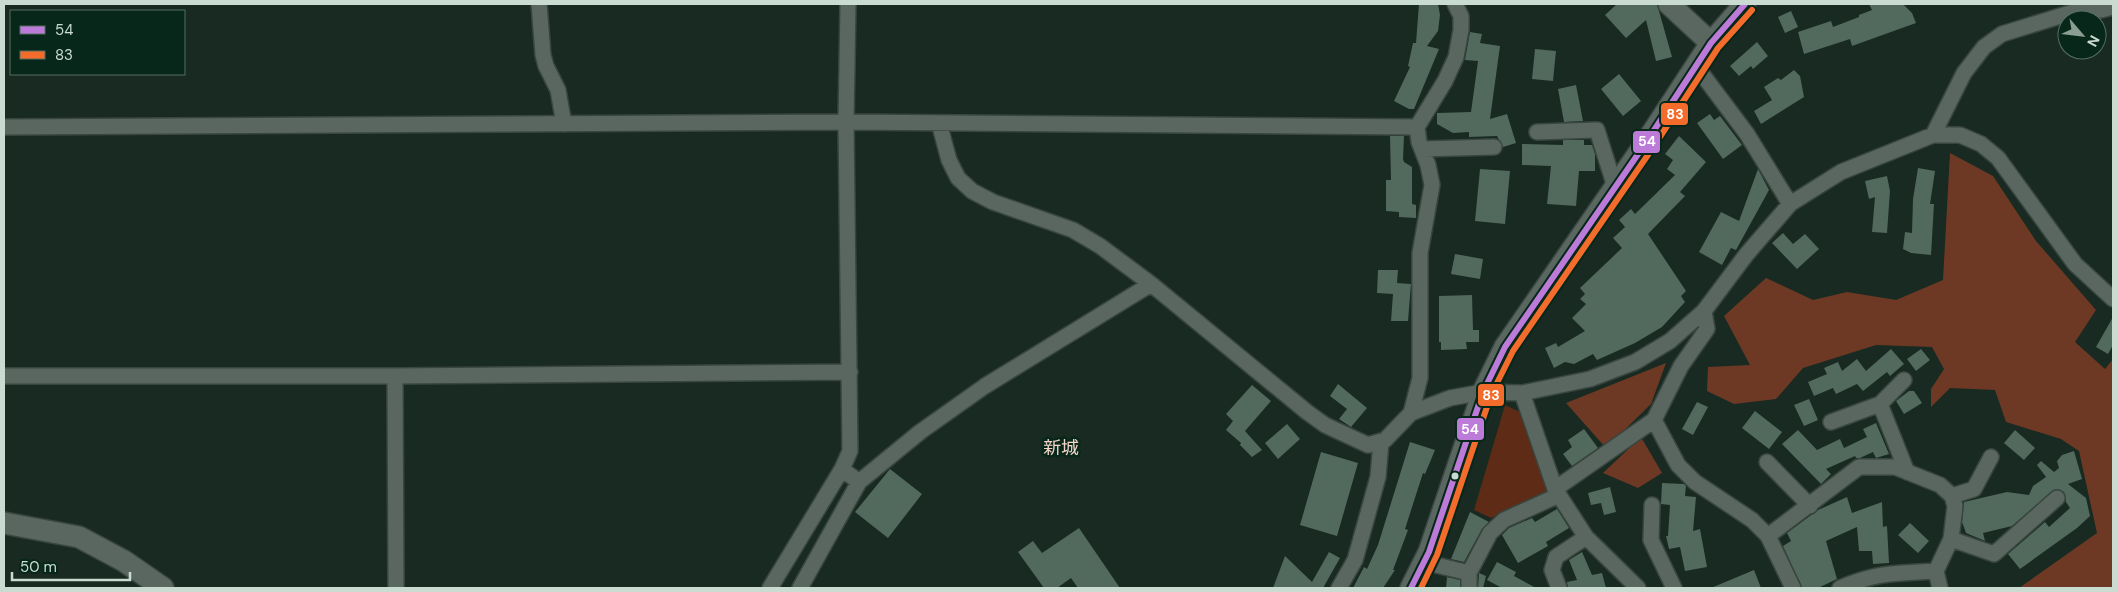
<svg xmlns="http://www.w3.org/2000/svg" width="2117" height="592" font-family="'DM Sans','Noto Sans JP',sans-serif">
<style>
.green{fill:#5d2b16}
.forest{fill:#6e3924}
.building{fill:#52695e}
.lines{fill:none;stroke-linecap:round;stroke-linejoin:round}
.street-casing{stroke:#38463f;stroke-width:18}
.secondary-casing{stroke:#38463f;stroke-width:24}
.street{stroke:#5a6660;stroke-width:15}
.secondary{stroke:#5a6660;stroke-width:21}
.bus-1-casing{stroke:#062719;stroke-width:10}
.bus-2-casing{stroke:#062719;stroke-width:10}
.bus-1{stroke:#bd7bd9;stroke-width:6}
.bus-2{stroke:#f36c2b;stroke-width:6}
.bus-dot{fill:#cadcd2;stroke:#062719;stroke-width:2}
.labels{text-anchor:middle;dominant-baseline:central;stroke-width:5;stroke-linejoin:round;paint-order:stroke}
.quarter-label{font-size:18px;fill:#f5d4c9;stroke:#062719}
.line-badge{stroke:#062719;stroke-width:2}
.badge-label{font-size:14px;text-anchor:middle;font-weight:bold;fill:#fff}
</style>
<rect width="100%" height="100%" fill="#182a21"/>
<path class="green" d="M1505,405L1520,412L1548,491L1491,518L1474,510Z"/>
<path class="forest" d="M1950,153L1993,176L2036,241L2096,310L2075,342L2105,369L2113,359V588H2019L2097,533L2079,451L2061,439L2006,422L1995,390L1950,388L1931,407V389L1944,369L1932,347L1876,345L1803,368L1776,399L1734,404L1707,391L1708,367L1750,365L1724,316L1766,278L1813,300L1847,292L1896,300L1943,280Z
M1666,363L1651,404L1606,448L1566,403Z
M1641,437L1662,473L1638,488L1603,473Z"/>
<path class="building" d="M1419,4H1438L1440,15L1438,31L1427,46L1439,49L1414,109H1409L1394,101L1410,67L1408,66L1413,43H1416Z
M1617,4H1657L1672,57L1656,61L1646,20L1626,38L1605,15Z
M1869,4H1903L1912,13L1916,23L1852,46L1850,39L1804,54L1798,32L1831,21L1833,27L1859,17V15L1872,10Z
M1791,11L1798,27L1785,33L1778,17Z
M1470,32L1482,34L1480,43L1500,46L1490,119L1507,114L1516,143L1503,147L1497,136L1469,137V132L1453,133L1437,124V113L1471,112L1478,61L1465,60Z
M1757,42L1768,56L1753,69L1751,66L1739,76L1730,66Z
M1535,49L1556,51L1553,81L1532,79Z
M1794,70L1800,76L1804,97L1761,124L1754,111L1772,100L1764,87L1778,78L1781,80Z
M1619,74L1641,101L1623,116L1601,89Z
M1576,85L1583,121L1564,122L1558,89Z
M1710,114L1714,120L1720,116L1742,145L1723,159L1697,123Z
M1390,136H1404L1403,159L1404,162L1412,167V204L1416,205V218L1399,217V212L1386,211V180H1391Z
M1679,136L1706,162L1680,192L1685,196L1648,234L1686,291L1681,296L1685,302L1662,327L1635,343L1597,360L1593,354L1574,364L1565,362L1554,368L1545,348L1556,343L1558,347L1585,331L1572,318L1586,304L1580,299L1585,294L1580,288L1622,248L1613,238L1625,227L1619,220L1631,209L1635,214L1675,175L1667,169L1673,160L1665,154Z
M1563,140H1584V145H1592L1595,154V171H1579L1576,206L1547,204L1551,166L1522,165V144L1563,145Z
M1918,168L1935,171L1930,204H1934L1931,255L1911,253L1903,249L1905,232L1912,233L1913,199Z
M1480,169L1510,171L1505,224L1475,221Z
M1758,169L1769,190L1736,250L1731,248L1722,265L1699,252L1721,212L1739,221Z
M1887,176L1890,191L1887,233L1872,232L1875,197L1869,199L1865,181Z
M1783,233L1793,244L1805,234L1819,249L1797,269L1772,243Z
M1455,254L1483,259L1480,279L1451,274Z
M1378,270H1398L1397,283L1411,284L1408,321H1391L1393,294L1377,293Z
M1472,295L1473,330H1479V342H1466L1467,349L1441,350V342H1439V296Z
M2113,317V345L2108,354L2096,347Z
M1891,349L1904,364L1890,376L1887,372L1863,391L1857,384L1836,394L1833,388L1814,396L1808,382L1827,374L1824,368L1838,362L1842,371L1857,359L1866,371Z
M1921,349L1930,360L1916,371L1907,359Z
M1338,384L1367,408L1351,427L1339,419L1347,409L1330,396Z
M1252,385L1271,401L1245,431L1262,450L1252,457L1240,445L1241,443L1226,430L1233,421L1226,414Z
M1909,391H1914L1922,403L1904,414L1896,401Z
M1809,399L1818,420L1804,426L1794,405Z
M1697,402L1708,407L1693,435L1682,429Z
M1755,411L1782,432L1769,449L1742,428Z
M1876,423L1889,454L1876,458L1873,452L1860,458H1856L1855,456L1826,469L1831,474L1821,484L1782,444L1798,430L1817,450L1840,439L1844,448L1867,437L1863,429Z
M1287,424L1300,439L1278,459L1265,443Z
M1584,429L1598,448L1572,466L1563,454L1572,447L1568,440Z
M2015,430L2035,448L2024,460L2004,443Z
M1410,442L1435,450L1425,474L1423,473L1405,529L1408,530L1393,570H1395L1383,588H1353L1364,567L1367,569L1378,545Z
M2074,451L2082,479L2068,484L2086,498L2090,516L2077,528L2020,569L2008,554L2045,522L2049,527L2070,508L2066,502L2064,492L2056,489L2012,526L1983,533L1985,541L1966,533L1962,522L1964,502L2007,492L2029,495L2033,486L2046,477L2037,465L2041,461L2054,472L2059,468L2057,461L2062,455Z
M1321,452L1358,463L1337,536L1300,525Z
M890,469L922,494L888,538L855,512Z
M1662,483L1684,484L1686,486L1685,496L1696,497L1693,531L1700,529L1707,567L1685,571L1680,547L1669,549L1666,536H1668L1670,505L1661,504Z
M1610,487L1616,512L1604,515L1601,503L1591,505L1588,493Z
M1847,497L1852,513L1882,502L1883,527L1887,526L1889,563L1873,564L1872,551H1859L1857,527L1826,541L1837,579L1818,588H1802L1783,546L1791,541L1787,533L1818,510Z
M1557,509L1569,528L1546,542L1548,546L1518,563L1502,535L1509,528L1532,518L1535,522Z
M1470,512L1489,522L1482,529L1464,562L1451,559Z
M1910,523L1929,541L1918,553L1898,535Z
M1079,528L1120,588H1078L1071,578L1057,588H1044L1018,552L1033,541L1042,553Z
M1329,552L1340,558L1323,588H1273L1285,556L1312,582Z
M1582,552L1592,575L1602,573L1606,588H1568L1567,582L1577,580L1569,560Z
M1497,562L1516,572L1514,576L1536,588H1502L1487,580Z
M1754,570L1761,588H1711Z
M1479,573L1486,576L1483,588H1478Z
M1447,577L1460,580V588H1446Z"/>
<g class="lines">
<g class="street-casing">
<path id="street" d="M539,4L543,55L546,66L558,90L564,124
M1696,66L1747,134L1790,204
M939,123L949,160L958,178L972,191L993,202L1073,230L1100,246L1151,284L1307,412L1325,425L1368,445L1385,440L1411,413L1450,398L1483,392L1522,393L1590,379L1635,362L1670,341L1704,311L1746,255L1790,204L1841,172L1933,135H1960L1981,144L1998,158L2075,264L2113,299
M4,127L846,122L1417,127
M1537,132L1597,130L1615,187
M1933,135L1964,73L1984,47L2002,34L2083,9L2101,10L2113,7
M1422,149L1494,147
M4,376H395L850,372
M395,376L396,588
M1522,393L1555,489L1586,537L1638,588
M1880,404L1907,472
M1411,413L1420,378V253L1432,185L1428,165L1419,142L1417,127L1445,81L1456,57L1461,30V16L1455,4
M1654,420L1678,465L1695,482L1752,520L1768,536L1793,588
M1831,422L1880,404L1904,380
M1767,462L1810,506
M842,469L859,482L920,432L985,386L1151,284
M1555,489L1654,420L1681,366L1707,329L1704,311
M1952,496L1974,489L1991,457
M1652,505L1651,540L1674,588
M1768,536L1859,467H1895L1940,485L1952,496L1955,506L1951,539L1936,571L1940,588
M1951,539L1994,554L2057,498
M1424,562L1469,573
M770,588L842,469L850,451L846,122L848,4
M800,588L859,482
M1339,588L1355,560L1378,477L1381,442
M1469,588V573L1490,533L1504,520L1559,495
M1559,588L1552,570L1556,557L1586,537
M1840,588C1876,572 1898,573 1936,571"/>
</g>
<g class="secondary-casing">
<path id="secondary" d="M1669,4L1711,43
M4,523L79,537L124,561L163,588
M1411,588L1429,552L1483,392L1505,347L1645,144L1711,43L1745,4"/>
</g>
<use href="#street" class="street"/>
<use href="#secondary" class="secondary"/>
<g class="bus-1-casing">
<path id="bus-1" d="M1411,588L1429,552L1483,392L1505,347L1645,144L1711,43L1745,4"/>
</g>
<g class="bus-2-casing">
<path id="bus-2" d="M1421,588L1437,555L1491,395L1513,351L1652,149L1718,48L1752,10"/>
</g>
<use href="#bus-1" class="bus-1"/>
<use href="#bus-2" class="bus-2"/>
</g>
<circle class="bus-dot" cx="1455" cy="476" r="4.5"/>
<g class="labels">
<g class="quarter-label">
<text x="1061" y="448">新城</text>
</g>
</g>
<g class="line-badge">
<rect x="1660" y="102" width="29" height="24" rx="5" fill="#f36c2b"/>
<rect x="1632" y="130" width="29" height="24" rx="5" fill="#bd7bd9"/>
<rect x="1477" y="383" width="28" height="24" rx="5" fill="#f36c2b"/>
<rect x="1456" y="417" width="29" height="24" rx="5" fill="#bd7bd9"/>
</g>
<g class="badge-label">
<text x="1675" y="119">83</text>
<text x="1647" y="146">54</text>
<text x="1491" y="400">83</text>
<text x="1470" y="434">54</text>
</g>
<rect width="2117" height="592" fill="none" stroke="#cadcd2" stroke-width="10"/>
<rect x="10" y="10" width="175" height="65" fill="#062719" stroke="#546f63"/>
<rect x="20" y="26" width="25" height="8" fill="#bd7bd9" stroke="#546f63"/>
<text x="55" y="35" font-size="15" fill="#cadcd2">54</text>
<rect x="20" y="51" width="25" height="8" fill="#f36c2b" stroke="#546f63"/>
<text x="55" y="60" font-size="15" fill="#cadcd2">83</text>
<g transform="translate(2082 35) rotate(118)"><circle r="24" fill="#062719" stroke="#546f63"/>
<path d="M0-4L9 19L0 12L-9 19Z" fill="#8c9e94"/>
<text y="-8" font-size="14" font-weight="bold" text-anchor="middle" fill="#cadcd2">N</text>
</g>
<path d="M12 572v8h118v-8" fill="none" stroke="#cadcd2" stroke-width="2.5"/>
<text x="20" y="572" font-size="15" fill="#cadcd2" stroke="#062719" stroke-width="4" paint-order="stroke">50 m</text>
</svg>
